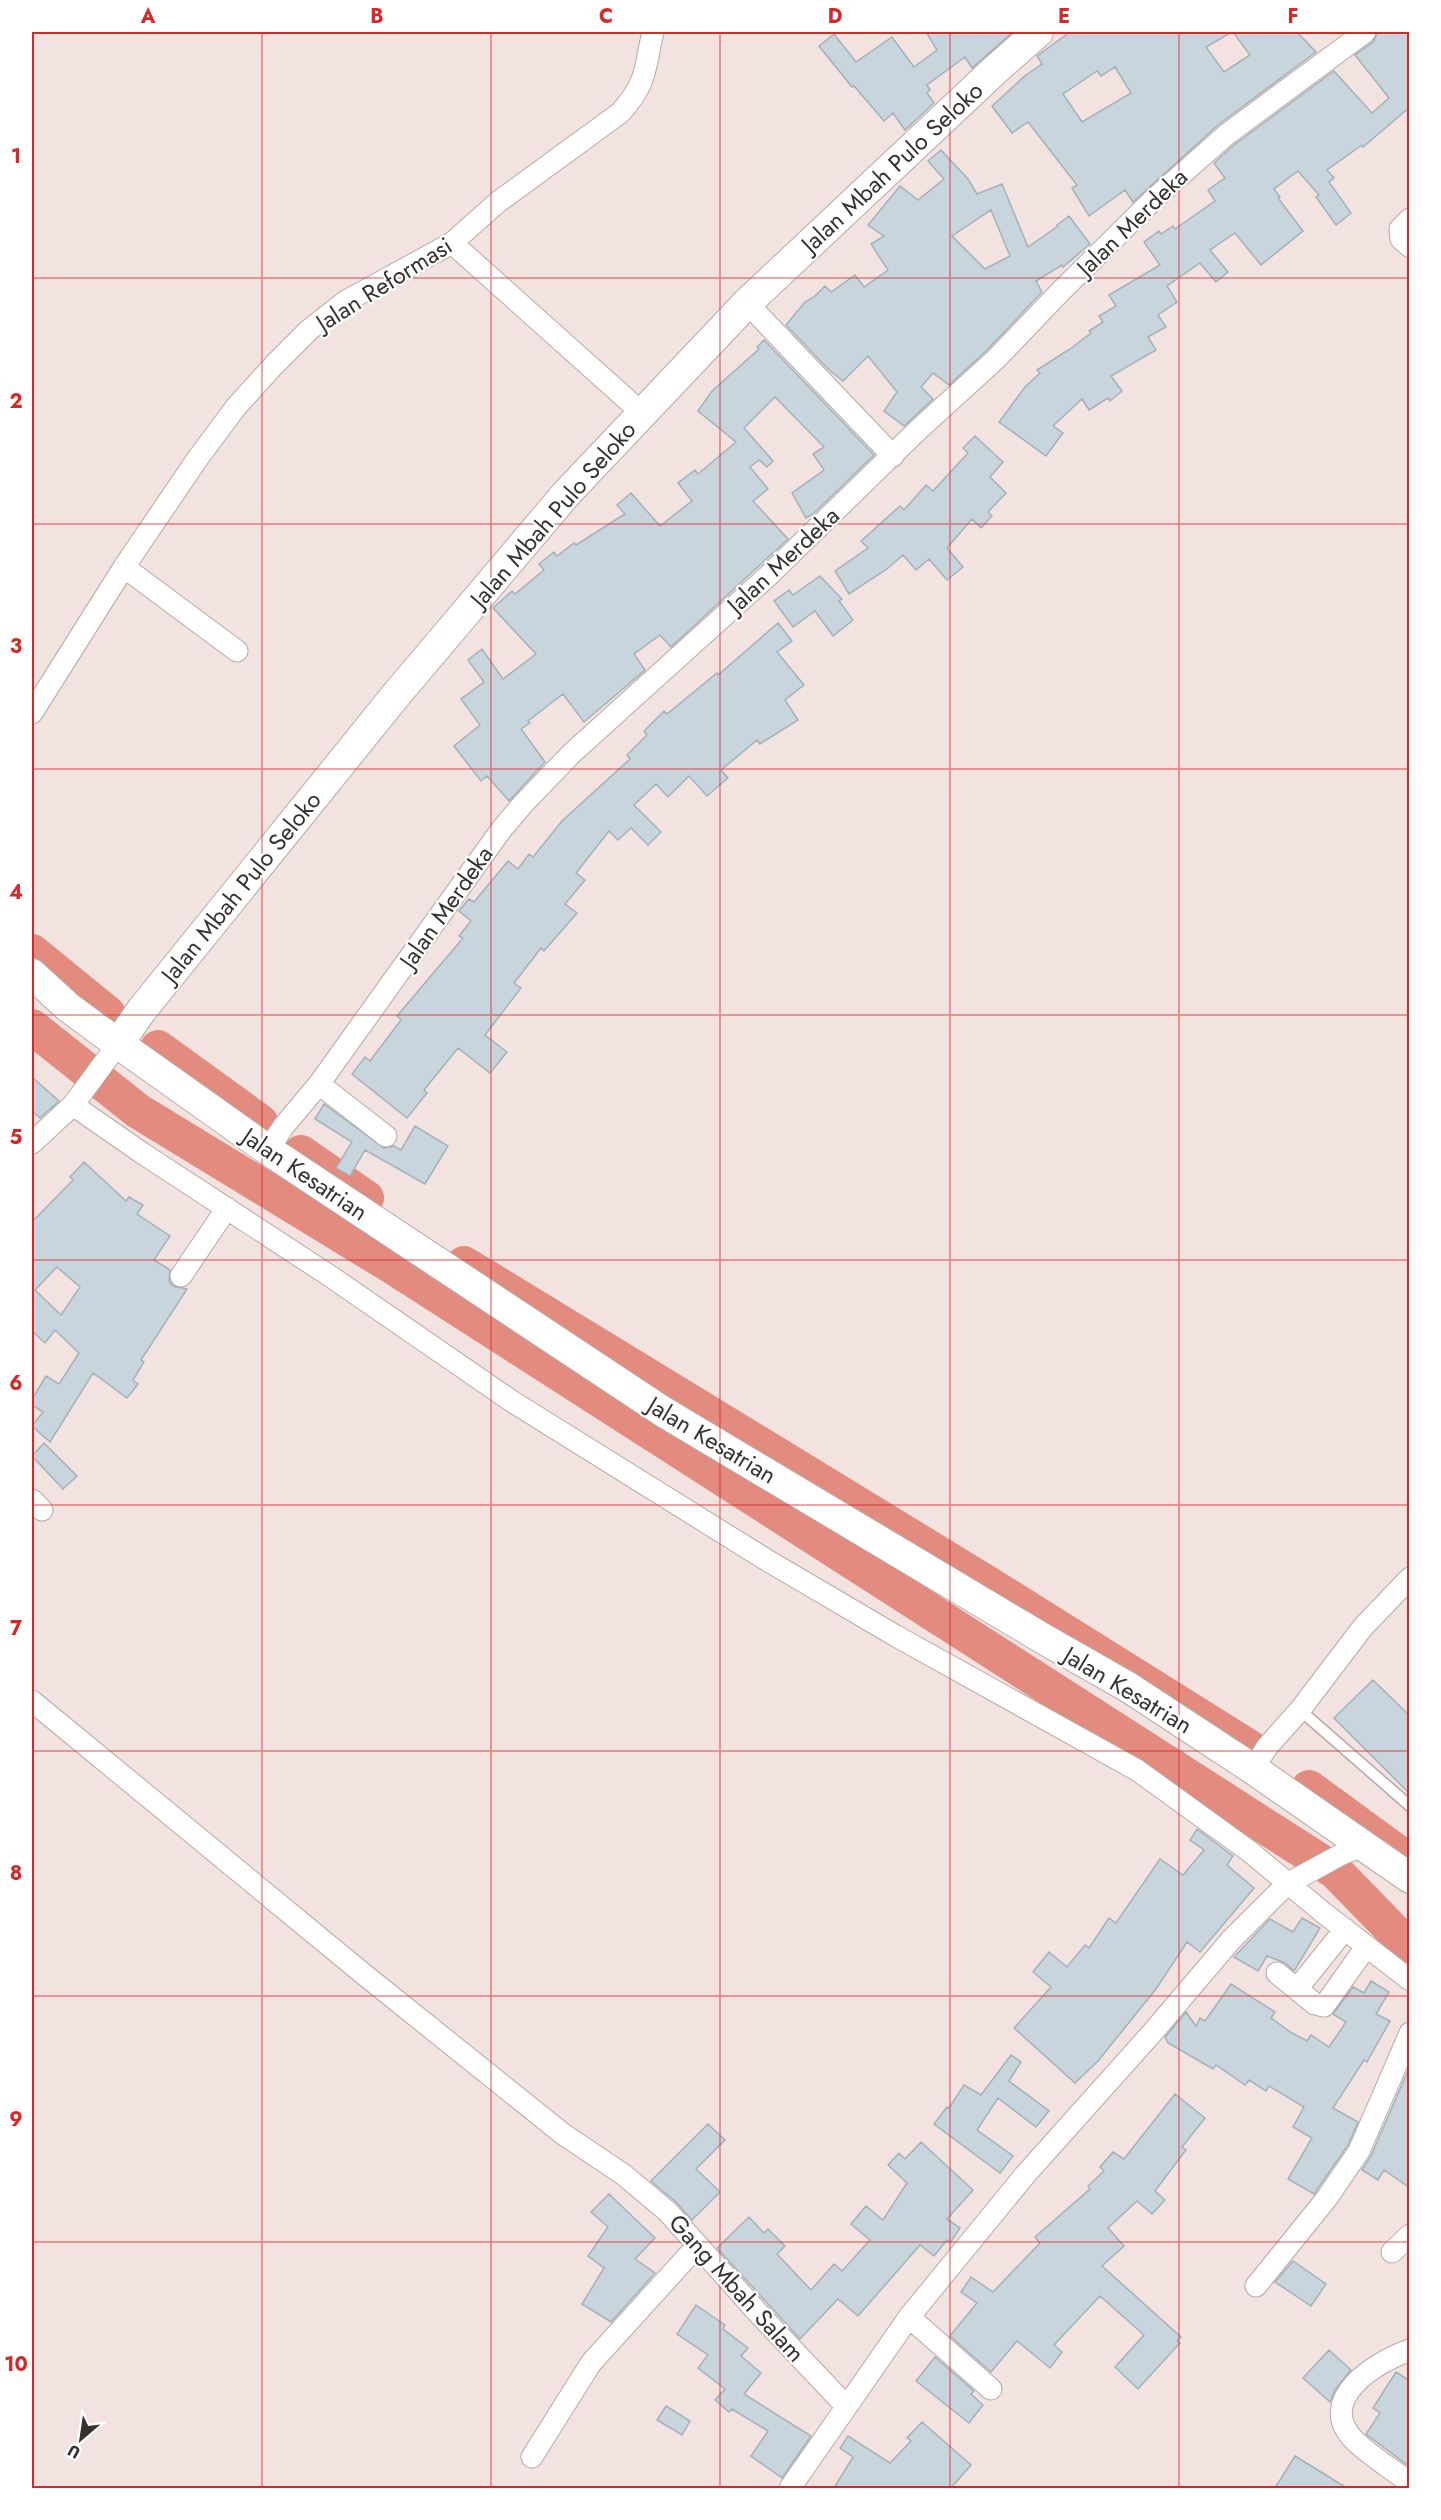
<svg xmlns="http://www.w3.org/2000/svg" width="1441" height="2520" font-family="Jost,sans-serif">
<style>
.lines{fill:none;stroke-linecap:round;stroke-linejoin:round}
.river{stroke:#e28b7e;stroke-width:36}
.building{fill:#c8d5dd;stroke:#a4b1b8;stroke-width:1.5;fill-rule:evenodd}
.lane-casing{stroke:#b8a9a7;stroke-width:13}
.street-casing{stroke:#b8a9a7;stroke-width:23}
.secondary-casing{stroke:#b8a9a7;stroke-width:32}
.lane{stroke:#fff;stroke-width:10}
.street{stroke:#fff;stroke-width:21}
.secondary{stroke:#fff;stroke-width:30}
.grid{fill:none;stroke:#d62828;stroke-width:1.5;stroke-opacity:0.55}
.labels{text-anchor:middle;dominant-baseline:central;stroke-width:4.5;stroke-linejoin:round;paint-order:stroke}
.street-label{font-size:24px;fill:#373130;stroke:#fff}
.neatline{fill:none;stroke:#d62828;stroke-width:2}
.grid-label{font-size:20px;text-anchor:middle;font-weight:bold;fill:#d62828}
</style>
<rect width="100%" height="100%" fill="#f2e3e0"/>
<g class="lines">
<path class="river" d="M32,952L108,1014
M32,1027L138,1111L397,1269L1335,1871L1410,1948
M158,1048L260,1122
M301,1153L366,1198
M464,1264L993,1587L1250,1748
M1309,1788L1402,1856"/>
</g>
<path class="building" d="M926,32H1013L972,68L965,57L927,85L930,90L927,93L934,103L905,130L893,113L884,121L854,86L852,87L819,46L834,34L856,62L892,37L914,67L937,50Z
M1070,32H1232L1206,47L1224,72L1250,55L1233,32H1297L1316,52L1218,125L1133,202L1125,190L1089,216L1072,188L1077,185L1028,122L1012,133L992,106L1026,75L1042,64L1037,56ZM1115,67L1131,93L1082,122L1063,94L1097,71L1101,76Z
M1378,32H1410V107L1363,147L1362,145L1327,170L1334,178L1329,182L1351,213L1336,225L1316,197L1319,195L1298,171L1274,189L1280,197L1278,198L1303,231L1261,265L1235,233L1210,250L1228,272L1216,282L1200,263L1167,286L1177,302L1158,315L1166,327L1148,337L1156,350L1111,376L1122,391L1110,401L1108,398L1089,410L1082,399L1053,426L1063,433L1046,456L999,422L1025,387L1040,373L1037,370L1070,349L1091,333L1089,331L1103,322L1099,316L1116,306L1109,295L1160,265L1144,242L1159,231L1161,234L1173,226L1175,229L1215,201L1208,190L1225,178L1214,163L1234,145L1334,71L1372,113L1389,98L1355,55L1373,42Z
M941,150L968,179L977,194L1002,184L1028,247L1058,226L1057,225L1069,216L1090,244L1063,267L1062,265L1036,281L1042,292L987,350L949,385L933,373L921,387L933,399L904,426L884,411L897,392L868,356L843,381L828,369L786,325L805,302L814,297L825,286L831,292L855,275L864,287L888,270L871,244L884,236L868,225L900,186L918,200L944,179L928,161ZM991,210L1010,256L985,269L952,236Z
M764,340L874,455L813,514L806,518L792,493L824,470L813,454L824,447L775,397L744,428L773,461L767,467L759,460L750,467L768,489L753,501L788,539L671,647L660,635L634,654L645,670L584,722L563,694L528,721L530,723L521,729L545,762L509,801L487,776L481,781L454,746L480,725L461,699L484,682L468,660L482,649L503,679L536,654L493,608L512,591L515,594L544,570L539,564L554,552L557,556L574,543L576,545L625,514L617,505L631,493L660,526L692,501L678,483L695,470L698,474L736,442L698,411L712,391L759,349L757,347Z
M975,436L1003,462L990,477L1006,493L988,512L992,516L981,528L972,519L947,548L963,567L947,580L929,559L916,570L903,555L887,569L849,594L835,571L868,548L861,541L900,506L904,510L926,485L933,491L968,453L963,448Z
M820,576L842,599L839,601L853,620L833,636L815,611L793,627L774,601L789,590L793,595Z
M778,623L792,641L777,652L804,685L785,700L798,720L760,744L757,740L721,770L728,778L707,796L689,776L668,797L656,784L634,805L661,832L648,845L631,828L618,840L609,831L576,873L585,880L565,904L577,913L544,951L541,948L514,983L521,988L485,1035L507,1052L490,1073L458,1048L424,1090L427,1093L407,1118L352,1074L365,1057L370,1061L401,1020L397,1016L463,938L459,936L471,921L459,911L469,899L474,902L508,861L518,869L529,854L533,857L562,821L630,759L627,755L647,735L644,731L664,711L667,714L717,673L718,675Z
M32,1077L59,1101L40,1118L32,1111Z
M324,1104L384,1148L394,1146L401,1150L415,1126L448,1146L425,1184L365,1150L350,1176L336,1168L352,1142L315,1119Z
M84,1162L126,1201L129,1197L143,1205L137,1214L170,1236L154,1260L170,1270L169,1281L173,1286L187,1289L141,1360L144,1362L133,1380L138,1384L127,1398L93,1373L50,1442L32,1426L43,1412L32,1405V1399L46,1376L59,1384L79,1353L55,1330L45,1343L32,1331V1222L73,1180L70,1177ZM57,1267L80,1287L61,1315L35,1290Z
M44,1443L77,1476L63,1489L32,1456Z
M1373,1680L1410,1716V1794L1334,1718Z
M1197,1829L1233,1856L1227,1865L1254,1888L1200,1952L1187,1942L1156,1989L1098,2061L1075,2083L1014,2028L1051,1987L1033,1972L1049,1952L1067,1967L1085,1945L1089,1948L1109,1918L1116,1923L1160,1859L1183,1875L1204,1850L1190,1840Z
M1302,1918L1320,1928L1294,1971L1285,1963L1267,1956L1258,1971L1234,1957L1270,1919L1293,1932Z
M1371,1981L1389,1992L1376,2014L1390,2021L1367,2062L1364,2060L1333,2108L1358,2122L1348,2145L1314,2194L1288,2179L1312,2138L1293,2127L1304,2107L1269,2086L1266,2091L1249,2080L1245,2085L1216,2065L1213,2069L1168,2043L1165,2037L1186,2012L1196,2026L1200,2018L1205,2021L1231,1984L1275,2012L1271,2018L1292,2033L1307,2041L1311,2035L1329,2047L1346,2022L1333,2014L1353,1987L1364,1993Z
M1011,2055L1021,2062L1009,2081L1049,2111L1036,2127L998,2098L977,2130L1013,2156L1000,2173L934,2124L947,2107L949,2108L964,2085L981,2095Z
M1410,2066V2188L1384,2170L1378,2180L1362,2170L1371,2156Z
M1175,2094L1205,2118L1182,2147L1186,2150L1155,2191L1165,2200L1152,2214L1137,2201L1108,2228L1124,2246L1102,2266L1181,2337L1177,2341L1180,2343L1138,2389L1115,2367L1144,2335L1100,2296L1054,2345L1062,2352L1050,2368L1017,2341L991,2372L950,2336L977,2303L961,2292L971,2277L993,2292L1040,2243L1035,2237L1090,2189L1088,2186L1104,2171L1100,2167L1113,2152L1124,2159Z
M708,2124L725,2140L696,2169L720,2192L692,2220L676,2202L651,2181Z
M921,2142L973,2190L947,2219L960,2228L950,2243L947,2240L934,2256L920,2245L858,2316L838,2299L800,2339L717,2248L749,2217L764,2233L768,2229L785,2246L777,2254L811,2290L834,2264L842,2271L870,2240L851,2224L866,2206L883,2220L907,2183L888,2165L899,2153L905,2159Z
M609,2194L655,2238L635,2259L655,2273L611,2322L582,2304L604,2268L588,2256L608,2227L591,2212Z
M1293,2261L1326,2284L1311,2306L1275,2282Z
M696,2305L725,2325L723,2329L748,2348L741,2356L761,2373L744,2394L811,2436L782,2478L751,2456L768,2431L732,2409L729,2412L715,2400L725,2389L698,2368L708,2355L677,2334Z
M1329,2350L1351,2370L1335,2390L1330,2402L1303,2378Z
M935,2357L974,2391L971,2394L983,2405L969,2423L916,2381Z
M1396,2372L1410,2381V2467L1366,2434L1380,2413L1373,2408Z
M666,2406L690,2421L682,2435L657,2420Z
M922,2422L971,2465L951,2488H834L853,2457L840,2448L848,2436L890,2463L911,2441L907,2438Z
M1295,2456L1347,2488H1275Z"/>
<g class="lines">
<g class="lane-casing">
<path id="lane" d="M1300,1710L1410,1806"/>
</g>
<g class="street-casing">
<path id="street" d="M1410,219L1400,229L1401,239L1410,247
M452,243L642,413
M747,303L893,456
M124,567L237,651
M32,713L124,567L198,458L236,407L274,365L309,330L346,301L452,243L498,202L620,113C648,82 644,70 653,32
M319,1084L386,1136
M73,1105L142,1153L330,1276L513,1402L765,1559L896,1636L1137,1770L1249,1851L1325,1914L1410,1980
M32,1143L73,1105L118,1044
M268,1150L283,1127L319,1084L501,830L523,804L571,754L768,576L918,430L996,359L1061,291L1155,198L1226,135L1365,32
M181,1276L227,1208
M32,1500L42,1510
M32,1701L366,1976L563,2134L624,2175L668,2212L759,2314L846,2406
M1253,1769L1267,1747L1300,1710L1363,1627L1410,1578
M1277,1973L1315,2004L1324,2006L1366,1947
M1297,1989L1345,1929
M1392,2252L1410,2235
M1256,2286L1327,2198L1359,2151L1410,2033
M909,2317L991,2389
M1410,2350C1375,2362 1315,2400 1354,2440C1370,2456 1392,2469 1410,2483
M532,2457L591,2363L698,2245
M790,2488L909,2317L1025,2175L1152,2033L1231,1940L1287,1884L1342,1854L1364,1846"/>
</g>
<g class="secondary-casing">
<path id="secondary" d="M32,974L68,1007L99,1030L268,1150L662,1411L1042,1638L1128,1687L1253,1769L1410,1878
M118,1044L141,1011L396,695L566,494L747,303L995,70L1038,32"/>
</g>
<use href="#lane" class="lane"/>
<use href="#street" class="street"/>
<use href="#secondary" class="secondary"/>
</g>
<path class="grid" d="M262,32V2488M491,32V2488M720,32V2488M950,32V2488M1179,32V2488M32,278H1410M32,524H1410M32,769H1410M32,1015H1410M32,1260H1410M32,1505H1410M32,1751H1410M32,1996H1410M32,2242H1410"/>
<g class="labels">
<g class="street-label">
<text transform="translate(892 167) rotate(-43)">Jalan Mbah Pulo Seloko</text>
<text transform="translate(1132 222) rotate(-44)">Jalan Merdeka</text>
<text transform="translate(384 284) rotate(-32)">Jalan Reformasi</text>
<text transform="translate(553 514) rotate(-49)">Jalan Mbah Pulo Seloko</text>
<text transform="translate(783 560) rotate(-43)">Jalan Merdeka</text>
<text transform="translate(241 887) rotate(-51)">Jalan Mbah Pulo Seloko</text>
<text transform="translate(446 907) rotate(-55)">Jalan Merdeka</text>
<text transform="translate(305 1174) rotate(34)">Jalan Kesatrian</text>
<text transform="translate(712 1440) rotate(31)">Jalan Kesatrian</text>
<text transform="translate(1128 1690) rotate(31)">Jalan Kesatrian</text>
<text transform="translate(737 2288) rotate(48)">Gang Mbah Salam</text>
</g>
</g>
<rect width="1441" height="2520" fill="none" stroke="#ffffff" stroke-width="66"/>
<g transform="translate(81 2439) rotate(209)" stroke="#ffffff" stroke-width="4.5" paint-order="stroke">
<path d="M0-4.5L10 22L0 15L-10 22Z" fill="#373130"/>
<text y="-9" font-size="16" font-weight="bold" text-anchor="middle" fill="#373130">U</text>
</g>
<rect x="33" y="33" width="1375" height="2454" class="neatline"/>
<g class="grid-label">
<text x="148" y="23">A</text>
<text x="377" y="23">B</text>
<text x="606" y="23">C</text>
<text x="835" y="23">D</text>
<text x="1064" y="23">E</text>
<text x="1293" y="23">F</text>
<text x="16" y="163">1</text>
<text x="16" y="408">2</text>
<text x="16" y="653">3</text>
<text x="16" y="899">4</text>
<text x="16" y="1144">5</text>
<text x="16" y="1390">6</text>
<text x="16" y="1635">7</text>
<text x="16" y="1880">8</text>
<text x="16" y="2126">9</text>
<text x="16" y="2371">10</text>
</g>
</svg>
